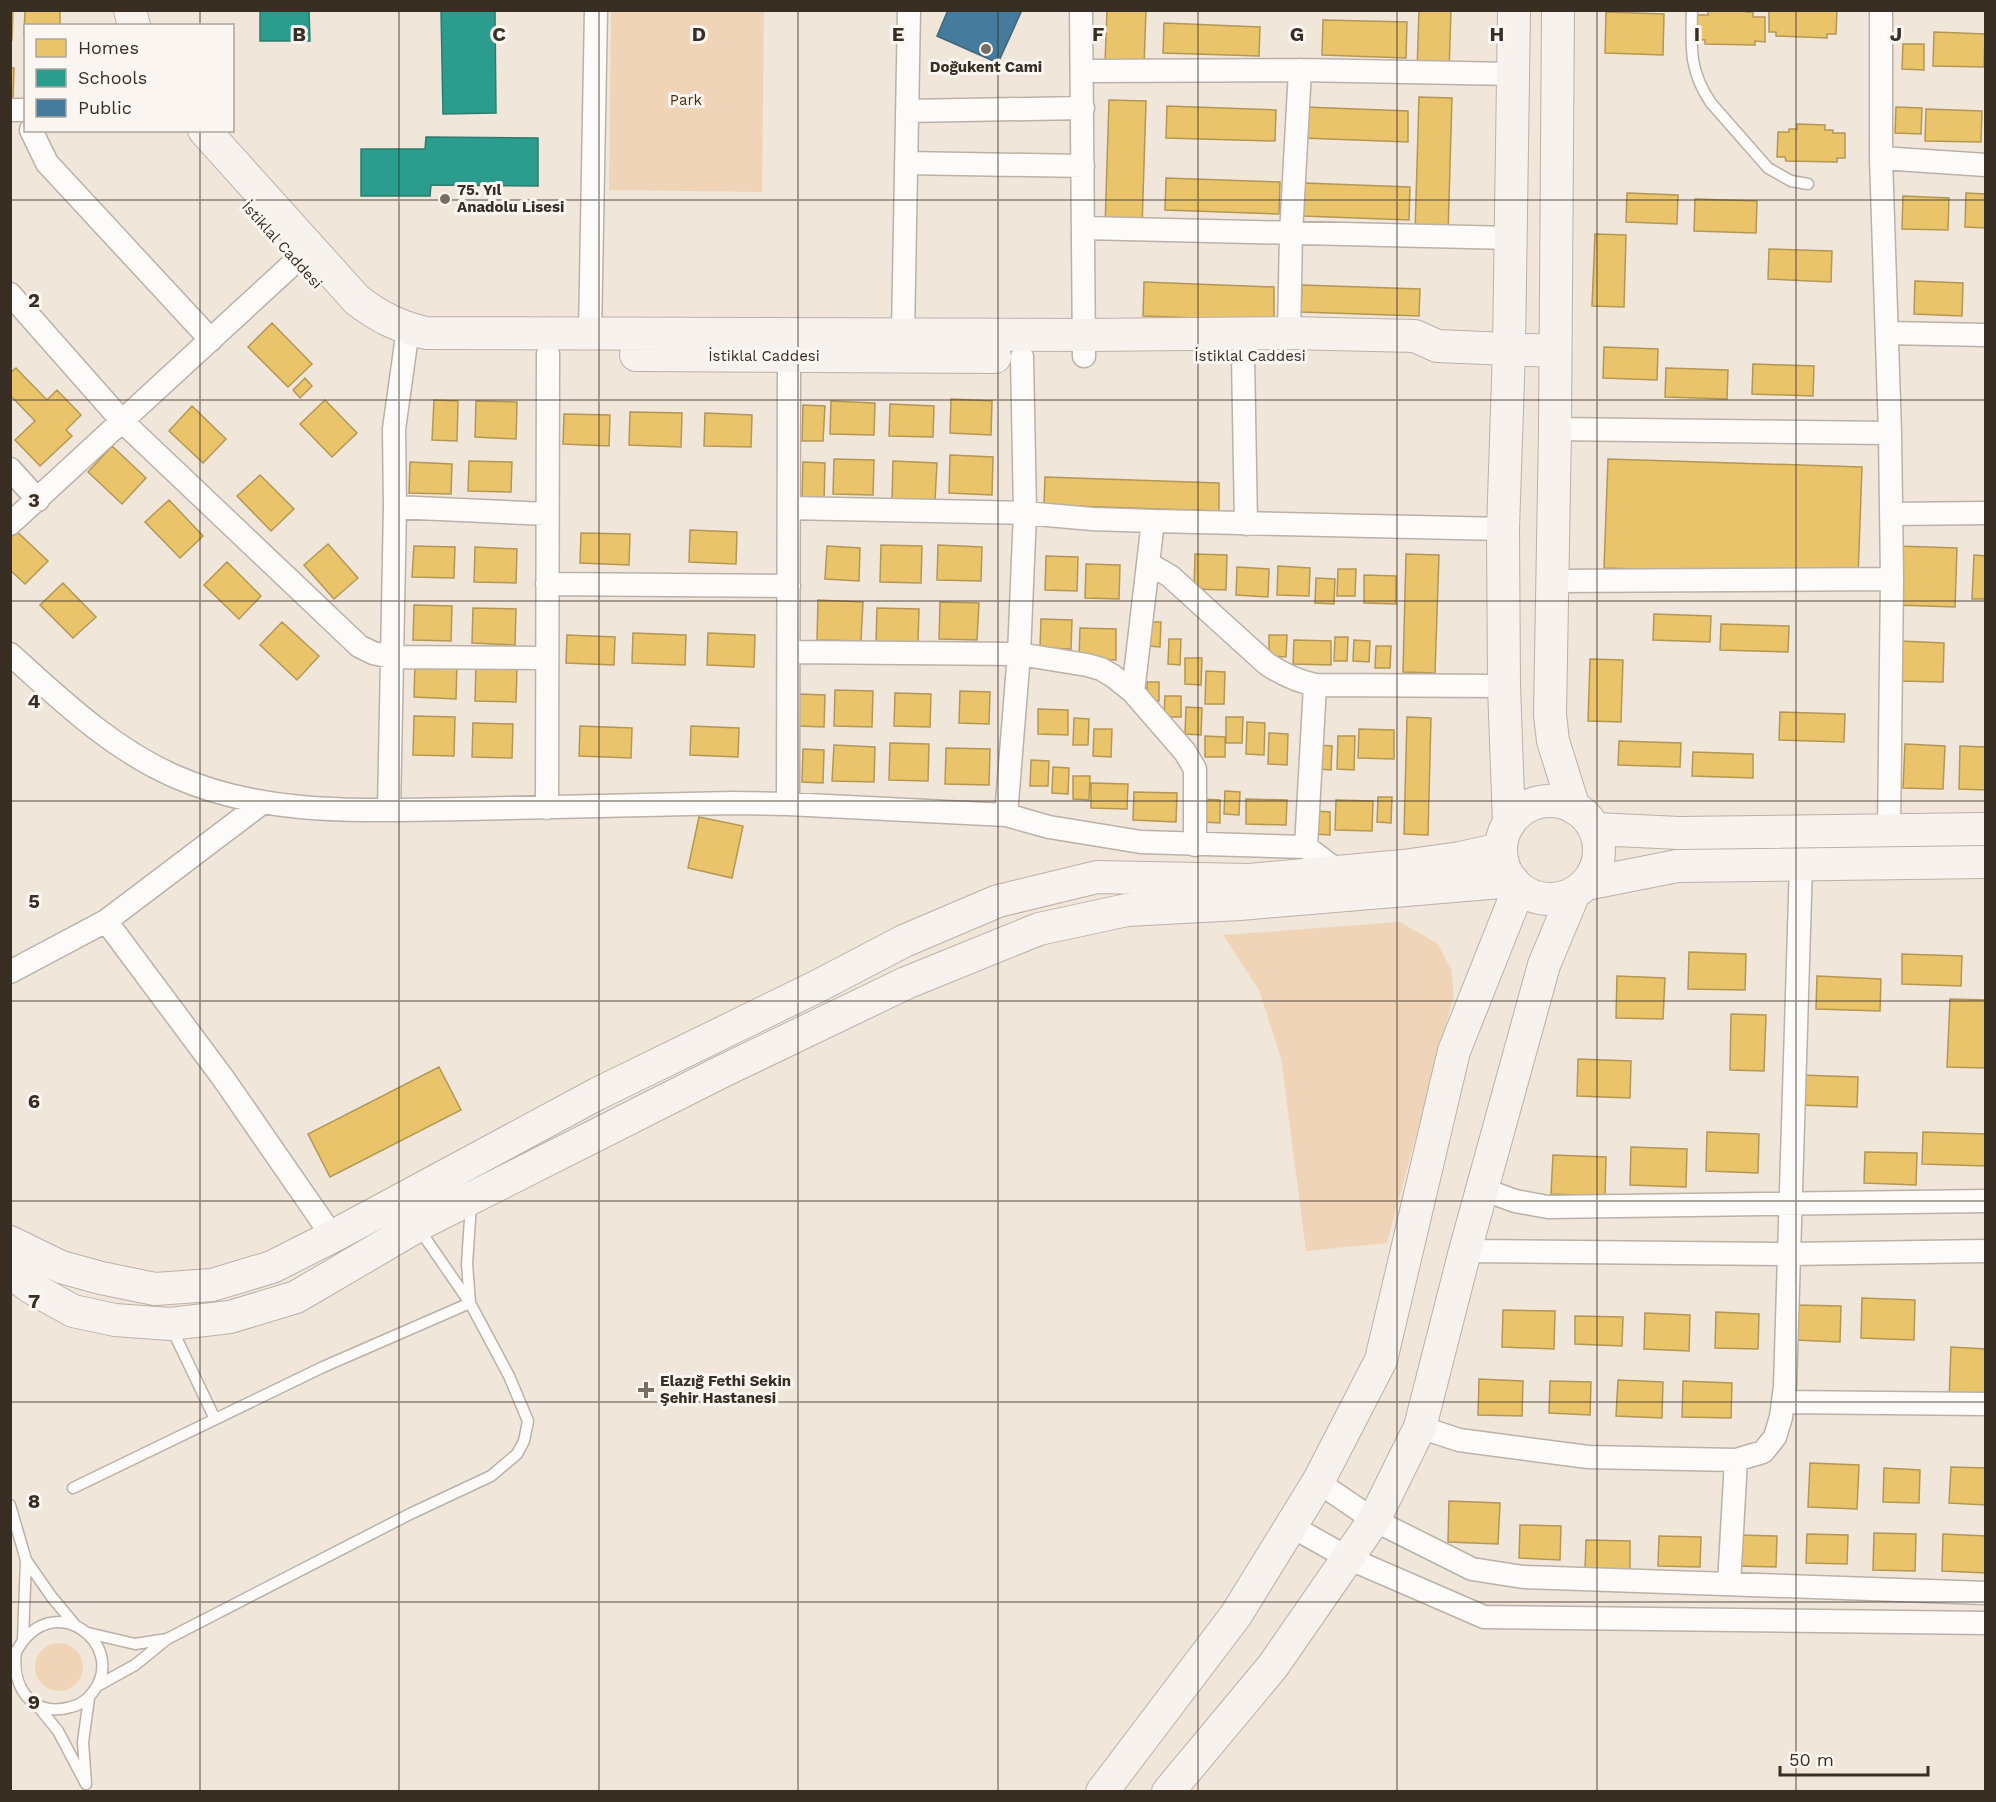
<svg xmlns="http://www.w3.org/2000/svg" width="1996" height="1802" font-family="'Work Sans',sans-serif">
<style>
.green{fill:#f0d4b8}
.homes{fill:#e9c46a;stroke:#b49755;stroke-width:1.5}
.schools{fill:#2a9d8f;stroke:#2e7c6f;stroke-width:1.5}
.public{fill:#457b9d;stroke:#416479;stroke-width:1.5}
.lines{fill:none;stroke-linecap:round;stroke-linejoin:round}
.lane-casing{stroke:#bbb1a7;stroke-width:13}
.street-casing{stroke:#bbb1a7;stroke-width:25}
.secondary-casing{stroke:#bbb1a7;stroke-width:34}
.lane{stroke:#fdfbf9;stroke-width:10}
.street{stroke:#fdfbf9;stroke-width:22}
.secondary{stroke:#f7f2ed;stroke-width:32}
.grid{fill:none;stroke:#392e24;stroke-width:1.5;stroke-opacity:0.55}
.poi-dot{fill:#796e64;stroke:#fbf6f1;stroke-width:2}
.labels{text-anchor:middle;dominant-baseline:central;stroke-width:6;stroke-linejoin:round;paint-order:stroke}
.poi-label{font-size:15px;font-weight:bold;fill:#392e24;stroke:#fbf6f1;text-anchor:start}
.park-label{font-size:15px;fill:#4e2e04;stroke:#fbf6f1}
.street-label{font-size:15px;fill:#392e24;stroke:#fbf6f1}
.grid-label{font-size:20px;text-anchor:middle;font-weight:bold;fill:#392e24;stroke:#fbf6f1;stroke-width:6;stroke-linejoin:round;paint-order:stroke}
</style>
<rect width="100%" height="100%" fill="#f1e6da"/>
<path class="green" d="M611,11H764L762,192L609,190Z
M1400,922L1438,944L1451,969L1454,995L1387,1243L1306,1251L1281,1058L1259,990L1223,935Z
M35 1667a24 24 0 1 1 48 0a24 24 0 1 1-48 0Z"/>
<path class="homes" d="M10,10H13L12,40H10Z
M25,10H60V26H26L24,35Z
M1107,10H1146L1144,66L1105,64Z
M1419,10H1451L1449,72L1417,71Z
M1746,10V12H1753V17H1765V42L1755,41V45L1705,44V40L1696,39V15H1708V11Z
M1769,10H1837L1836,34H1827V38L1776,36V32H1769Z
M1606,12L1664,14L1663,55L1605,53Z
M1323,20L1407,22L1406,58L1322,55Z
M1164,23L1260,27L1259,56L1163,53Z
M1934,32L1985,34L1984,67L1933,66Z
M1903,44H1924V70L1902,69Z
M10,68H14L13,97H10Z
M1419,97L1452,98L1448,234L1415,233Z
M1109,100L1146,101L1142,228L1105,227Z
M1167,106L1276,110L1275,141L1166,138Z
M1305,107L1408,111V142L1303,138Z
M1896,107L1922,108L1921,134L1895,133Z
M1926,109L1982,111L1981,142L1925,141Z
M1797,124L1825,125V130H1833V133H1845V158H1837V162L1786,161L1785,157H1777L1778,132H1789V129H1797Z
M1166,178L1280,182L1279,214L1165,210Z
M1304,183L1410,187L1409,220L1303,216Z
M1627,193L1678,195L1677,224L1626,222Z
M1966,193L1986,194V228L1965,227Z
M1903,196L1949,198L1948,230L1902,229Z
M1695,199L1757,201L1756,233L1694,231Z
M1595,234L1626,235L1624,307L1592,306Z
M1769,249L1832,251L1831,282L1768,279Z
M1915,281L1963,283L1962,316L1914,314Z
M1144,282L1274,287V321L1143,316Z
M1302,285L1420,289L1419,316L1301,312Z
M272,323L312,364L288,387L248,347Z
M1604,347L1658,349L1657,380L1603,378Z
M1753,364L1814,366L1813,396L1752,394Z
M16,368L47,400L57,390L81,415L66,430L72,436L40,466L15,440L35,421L10,395V373Z
M1666,368L1728,370L1727,399L1665,397Z
M305,378L312,386L300,398L293,390Z
M951,399L992,401L991,435L950,433Z
M325,400L357,433L332,457L300,424Z
M434,400L458,401L457,441L432,440Z
M476,401L517,402L516,439L475,437Z
M831,401L875,403L874,435L830,434Z
M890,404L934,406L933,437L889,436Z
M803,405L825,406L823,441H802Z
M192,406L226,439L203,463L169,431Z
M630,412L682,413L681,447L629,445Z
M705,413L752,415L751,447L704,446Z
M564,414L610,415L609,446L563,444Z
M112,446L146,478L122,504L88,472Z
M950,455L993,457L992,495L949,493Z
M834,459L874,460L873,495L833,494Z
M1608,459L1862,467L1858,577L1604,568Z
M469,461L512,462L511,492L468,491Z
M893,461L937,463L935,501L892,500Z
M410,462L452,464L451,494L409,493Z
M803,462L825,463L824,500L802,499Z
M260,475L294,509L271,531L237,496Z
M1045,477L1219,483V511L1044,505Z
M169,500L203,536L180,558L145,522Z
M12,527L48,561L25,584L10,570Z
M690,530L737,532L736,564L689,562Z
M581,533L630,534L629,565L580,563Z
M328,544L358,578L334,599L304,565Z
M881,545L922,546L921,583L880,582Z
M938,545L982,547L981,581L937,580Z
M414,546L455,547L454,578L412,577Z
M827,546L860,548L859,581L825,579Z
M1898,546L1957,548L1955,607L1896,605Z
M475,547L517,549L516,583L474,582Z
M1195,554L1227,555L1226,590L1194,589Z
M1406,554L1439,555L1435,673L1403,672Z
M1974,555L1986,556V599H1972Z
M1046,556L1078,557L1077,591L1045,590Z
M227,562L261,596L239,619L204,585Z
M1086,564L1120,565L1119,599L1085,598Z
M1278,566L1310,568L1309,596L1277,595Z
M1237,567L1269,569L1268,597L1236,595Z
M1338,569H1356L1355,596H1337Z
M1364,575L1396,576V604L1364,603Z
M1316,578L1335,579L1334,604L1315,603Z
M63,583L96,617L73,638L40,605Z
M818,600L863,602L861,641L817,640Z
M940,602L979,603L977,640L939,639Z
M414,605L452,606L451,641L413,640Z
M473,608L516,609L515,645L472,643Z
M877,608L919,609L918,644L876,642Z
M1654,614L1711,616L1710,642L1653,640Z
M1041,619L1072,620L1071,649L1040,648Z
M282,622L319,656L297,680L260,645Z
M1150,622H1161L1160,647L1149,646Z
M1721,624L1789,626L1788,652L1720,650Z
M1080,628L1116,629V660L1079,658Z
M633,633L686,635L685,665L632,663Z
M708,633L755,635L754,667L707,665Z
M567,635L615,637L614,665L566,663Z
M1269,635H1287L1286,657L1269,656Z
M1335,637H1348L1347,661H1334Z
M1169,639H1181L1180,665L1168,664Z
M1294,640L1331,641V665L1293,664Z
M1354,640L1370,641L1369,662L1353,661Z
M1900,641L1944,643L1943,682L1899,681Z
M1376,646H1391L1390,668H1375Z
M1185,658H1202L1201,685L1185,684Z
M1590,659L1623,660L1621,722L1588,721Z
M415,661L457,662L456,699L414,697Z
M476,665L517,667L516,702L475,701Z
M1206,671L1225,672L1224,704H1205Z
M1147,682H1159V701L1147,700Z
M835,690L873,691L872,727L834,726Z
M960,691L990,692L989,724L959,723Z
M895,693L931,694L930,727L894,726Z
M799,694L825,695L824,727L798,726Z
M1165,696H1181V717H1164Z
M1186,707L1202,708L1201,735L1185,734Z
M1038,709L1068,710V735L1038,734Z
M1780,712L1845,714L1844,742L1779,740Z
M414,716L455,717L454,756L413,755Z
M1226,717H1243L1242,743H1226Z
M1407,717L1431,718L1428,835L1404,834Z
M1074,718L1089,719L1088,745H1073Z
M1247,722L1265,723L1264,755L1246,754Z
M473,723L513,724L512,758L472,757Z
M580,726L632,728L631,758L579,756Z
M691,726L739,728L738,757L690,755Z
M1094,729H1112L1111,757L1093,756Z
M1359,729L1394,730V759L1358,758Z
M1269,733L1288,734L1287,765L1268,764Z
M1205,736L1225,737V757H1205Z
M1338,736H1355L1354,770L1337,769Z
M1619,741L1681,743L1680,767L1618,765Z
M890,743L929,744L928,781L889,780Z
M1905,744L1945,746L1943,789L1903,788Z
M834,745L875,747L874,782L832,781Z
M1319,745L1332,746L1331,770L1318,769Z
M1960,746L1986,747V790L1959,789Z
M946,748L990,749L989,785L945,784Z
M803,749L824,750L823,783L802,782Z
M1693,752L1753,754V778L1692,776Z
M1031,760L1049,761L1048,786H1030Z
M1053,767L1069,768L1068,794L1052,793Z
M1073,776H1090L1089,800L1073,799Z
M1091,783L1128,784L1127,809L1091,808Z
M1225,791L1240,792L1239,815L1224,814Z
M1134,792L1177,793L1176,822L1133,820Z
M1378,797H1392L1391,823L1377,822Z
M1203,799L1220,800V823L1202,822Z
M1246,799L1287,800L1286,825L1246,824Z
M1336,800L1373,801L1372,831L1335,830Z
M1316,811L1330,812V835L1315,834Z
M699,817L743,826L732,878L688,868Z
M1689,952L1746,954L1745,990L1688,989Z
M1902,954L1962,956L1961,986L1902,984Z
M1617,976L1665,978L1663,1019L1616,1018Z
M1817,976L1881,979L1880,1011L1816,1009Z
M1950,999L1986,1000V1068L1947,1067Z
M1731,1014L1766,1015L1764,1071L1730,1070Z
M1578,1059L1631,1061L1630,1098L1577,1096Z
M439,1067L461,1110L330,1177L308,1134Z
M1800,1075L1858,1077L1857,1107L1799,1105Z
M1707,1132L1759,1134L1758,1173L1706,1171Z
M1923,1132L1986,1134V1166L1922,1164Z
M1631,1147L1687,1149L1686,1187L1630,1185Z
M1865,1152L1917,1153L1916,1185L1864,1183Z
M1553,1155L1606,1157L1605,1196L1551,1194Z
M1862,1298L1915,1300L1914,1340L1861,1338Z
M1796,1305L1841,1306L1840,1342L1794,1340Z
M1503,1310L1555,1311L1554,1349L1502,1347Z
M1716,1312L1759,1314L1758,1349L1715,1348Z
M1645,1313L1690,1315L1689,1351L1644,1349Z
M1575,1316L1623,1317L1622,1346L1575,1344Z
M1951,1347L1986,1349V1402L1949,1400Z
M1479,1379L1523,1381L1522,1416L1478,1415Z
M1618,1380L1663,1382L1662,1418L1616,1416Z
M1550,1381L1591,1382L1590,1415L1549,1413Z
M1683,1381L1732,1383L1731,1418L1682,1417Z
M1810,1463L1859,1465L1857,1509L1808,1507Z
M1951,1467L1986,1468V1505L1949,1503Z
M1884,1468L1920,1470L1919,1503L1883,1502Z
M1449,1501L1500,1503L1498,1544L1448,1542Z
M1520,1525L1561,1526L1560,1560L1519,1558Z
M1874,1533L1916,1534L1915,1571L1873,1570Z
M1807,1534L1848,1535L1847,1564L1806,1563Z
M1943,1534L1986,1536V1573L1942,1571Z
M1737,1535L1777,1536L1776,1567L1736,1566Z
M1659,1536L1701,1537L1700,1567L1658,1566Z
M1586,1540L1630,1541V1572L1585,1570Z"/>
<path class="schools" d="M260,10H309L310,41H260Z
M495,10L496,113L443,114L441,11Z
M426,137L538,138V186L431,185L430,196H361V149H425Z"/>
<path class="public" d="M948,10H1022L998,63L937,36Z"/>
<g class="lines">
<g class="lane-casing">
<path id="lane" d="M1692,10C1691,47 1689,71 1711,103L1768,168L1791,181L1808,184
M419,1229L470,1303L467,1264L471,1204
M171,1327L215,1419
M73,1488L323,1367L470,1303L509,1376L528,1421L524,1441L517,1454L491,1476L410,1514L167,1639
M10,1505L26,1560L51,1596L75,1625
M88,1633L135,1644L167,1639L135,1665L97,1686
M23,1639L26,1560
M10,1653L16,1652C52,1585 129,1645 93,1692C88,1699 80,1705 71,1707C33,1718 11,1688 16,1652
M37,1705L58,1731L86,1784L83,1742L89,1698"/>
</g>
<g class="street-casing">
<path id="street" d="M1081,10L1084,356
M1881,10V158L1890,433L1892,579L1889,830
M1083,71L1300,70L1513,74
M10,110H26
M907,111L1083,108
M31,130L47,163L211,340
M1881,158L1986,165
M906,163L1083,166
M1084,228L1511,238
M10,294L123,422L359,646L373,653L391,657L547,658
M590,333L596,10
M1289,333L1291,234L1300,70
M1887,333L1986,335
M903,334L909,10
M1243,356L1246,524
M1555,429L1890,433
M10,469L38,500
M395,507L547,514
M789,508L1025,513L1092,519L1153,521L1503,529
M1891,514L1986,513
M1153,521L1133,692L1185,752L1195,769V845
M10,524L297,260
M1149,564L1170,576L1267,664C1282,674 1296,681 1315,685L1504,686
M1553,581L1892,579
M547,584L789,586
M789,652L1019,654L1087,665L1101,669L1113,676L1133,692
M10,654C61,700 111,748 174,776C266,817 366,810 465,809C554,807 644,805 733,803L788,804L1006,815L1049,827L1141,842L1306,847L1338,871
M788,804L789,356
M547,808L548,354
M389,810L395,507L394,429L408,329
M1006,815L1019,654L1025,513L1022,357
M1306,847L1315,685
M106,921L223,1078L333,1237
M10,972L106,921L262,803
M1482,1189L1515,1201L1548,1207L1986,1201
M1465,1251L1789,1254L1986,1251
M1783,1402L1986,1404
M1420,1427L1459,1440L1588,1457L1736,1460L1763,1452L1775,1437L1781,1417L1785,1386L1801,864
M1318,1482L1374,1520L1472,1569L1523,1577L1986,1593
M1291,1526L1348,1558L1484,1617L1986,1623
M1729,1584L1736,1460"/>
</g>
<g class="secondary-casing">
<path id="secondary" d="M130,10L134,26
M1558,10L1555,429L1550,715L1553,741L1574,808
M204,130L357,300C379,317 399,327 426,333L1085,335L1289,333L1415,336L1437,346L1555,351
M636,355L995,357
M1501 850a49 49 0 1 1 98 0a49 49 0 1 1-98 0Z
M1509,824L1504,686L1503,529L1509,349L1514,10
M1595,829L1679,833L1986,829
M1586,884L1677,866L1986,862
M10,1242L61,1267L101,1278L155,1289L212,1285L272,1267L339,1233L597,1094L818,986L904,941L998,901L1097,877L1249,880L1403,866L1460,858L1501,849
M10,1272L32,1288L73,1311L115,1320L170,1324L230,1317L296,1297L424,1222L721,1072L906,983L1039,929L1127,910L1240,904L1513,881
M1102,1792L1236,1615L1318,1482L1381,1360L1454,1051L1519,888
M1168,1792L1273,1666L1374,1520L1420,1427L1465,1251L1544,965L1574,893"/>
</g>
<use href="#lane" class="lane"/>
<use href="#street" class="street"/>
<use href="#secondary" class="secondary"/>
</g>
<path class="grid" d="M200,10V26M399,10V1792M599,10V1792M798,10V1792M998,10V1792M1198,10V1792M1397,10V1792M1597,10V1792M1796,10V1792M200,130V1792M10,200H1986M10,400H1986M10,601H1986M10,801H1986M10,1001H1986M10,1201H1986M10,1402H1986M10,1602H1986"/>
<g class="poi-dot">
<circle cx="986" cy="49" r="6"/>
<circle cx="445" cy="199" r="6"/>
<path d="M643 1381h6v6h6v6h-6v6h-6v-6h-6v-6h6z"/>
</g>
<g class="labels">
<g class="poi-label">
<text x="986" y="67" text-anchor="middle">Doğukent Cami</text>
<text x="457" y="190">75. Yıl<tspan x="457" dy="17">Anadolu Lisesi</tspan></text>
<text x="660" y="1381">Elazığ Fethi Sekin<tspan x="660" dy="17">Şehir Hastanesi</tspan></text>
</g>
<g class="park-label">
<text x="686" y="100">Park</text>
</g>
<g class="street-label">
<text transform="translate(282 245) rotate(48)">İstiklal Caddesi</text>
<text x="764" y="356">İstiklal Caddesi</text>
<text x="1250" y="356">İstiklal Caddesi</text>
</g>
</g>
<g class="grid-label">
<text x="299" y="41">B</text>
<text x="499" y="41">C</text>
<text x="699" y="41">D</text>
<text x="898" y="41">E</text>
<text x="1098" y="41">F</text>
<text x="1297" y="41">G</text>
<text x="1497" y="41">H</text>
<text x="1697" y="41">I</text>
<text x="1896" y="41">J</text>
<text x="34" y="307">2</text>
<text x="34" y="507">3</text>
<text x="34" y="708">4</text>
<text x="34" y="908">5</text>
<text x="34" y="1108">6</text>
<text x="34" y="1308">7</text>
<text x="34" y="1508">8</text>
<text x="34" y="1709">9</text>
</g>
<rect width="1996" height="1802" fill="none" stroke="#392e24" stroke-width="24"/>
<rect x="24" y="24" width="210" height="108" fill="#fbf6f1" stroke="#ada69f" stroke-width="1.5"/>
<rect x="36" y="39" width="30" height="18" fill="#e9c46a" stroke="#ada69f" stroke-width="1.5"/>
<text x="78" y="54" font-size="18" fill="#392e24">Homes</text>
<rect x="36" y="69" width="30" height="18" fill="#2a9d8f" stroke="#ada69f" stroke-width="1.5"/>
<text x="78" y="84" font-size="18" fill="#392e24">Schools</text>
<rect x="36" y="99" width="30" height="18" fill="#457b9d" stroke="#ada69f" stroke-width="1.5"/>
<text x="78" y="114" font-size="18" fill="#392e24">Public</text>
<path d="M1780 1766v9h148v-9" fill="none" stroke="#392e24" stroke-width="3"/>
<text x="1789" y="1766" font-size="18" fill="#392e24" stroke="#fbf6f1" stroke-width="4.5" paint-order="stroke">50 m</text>
</svg>
